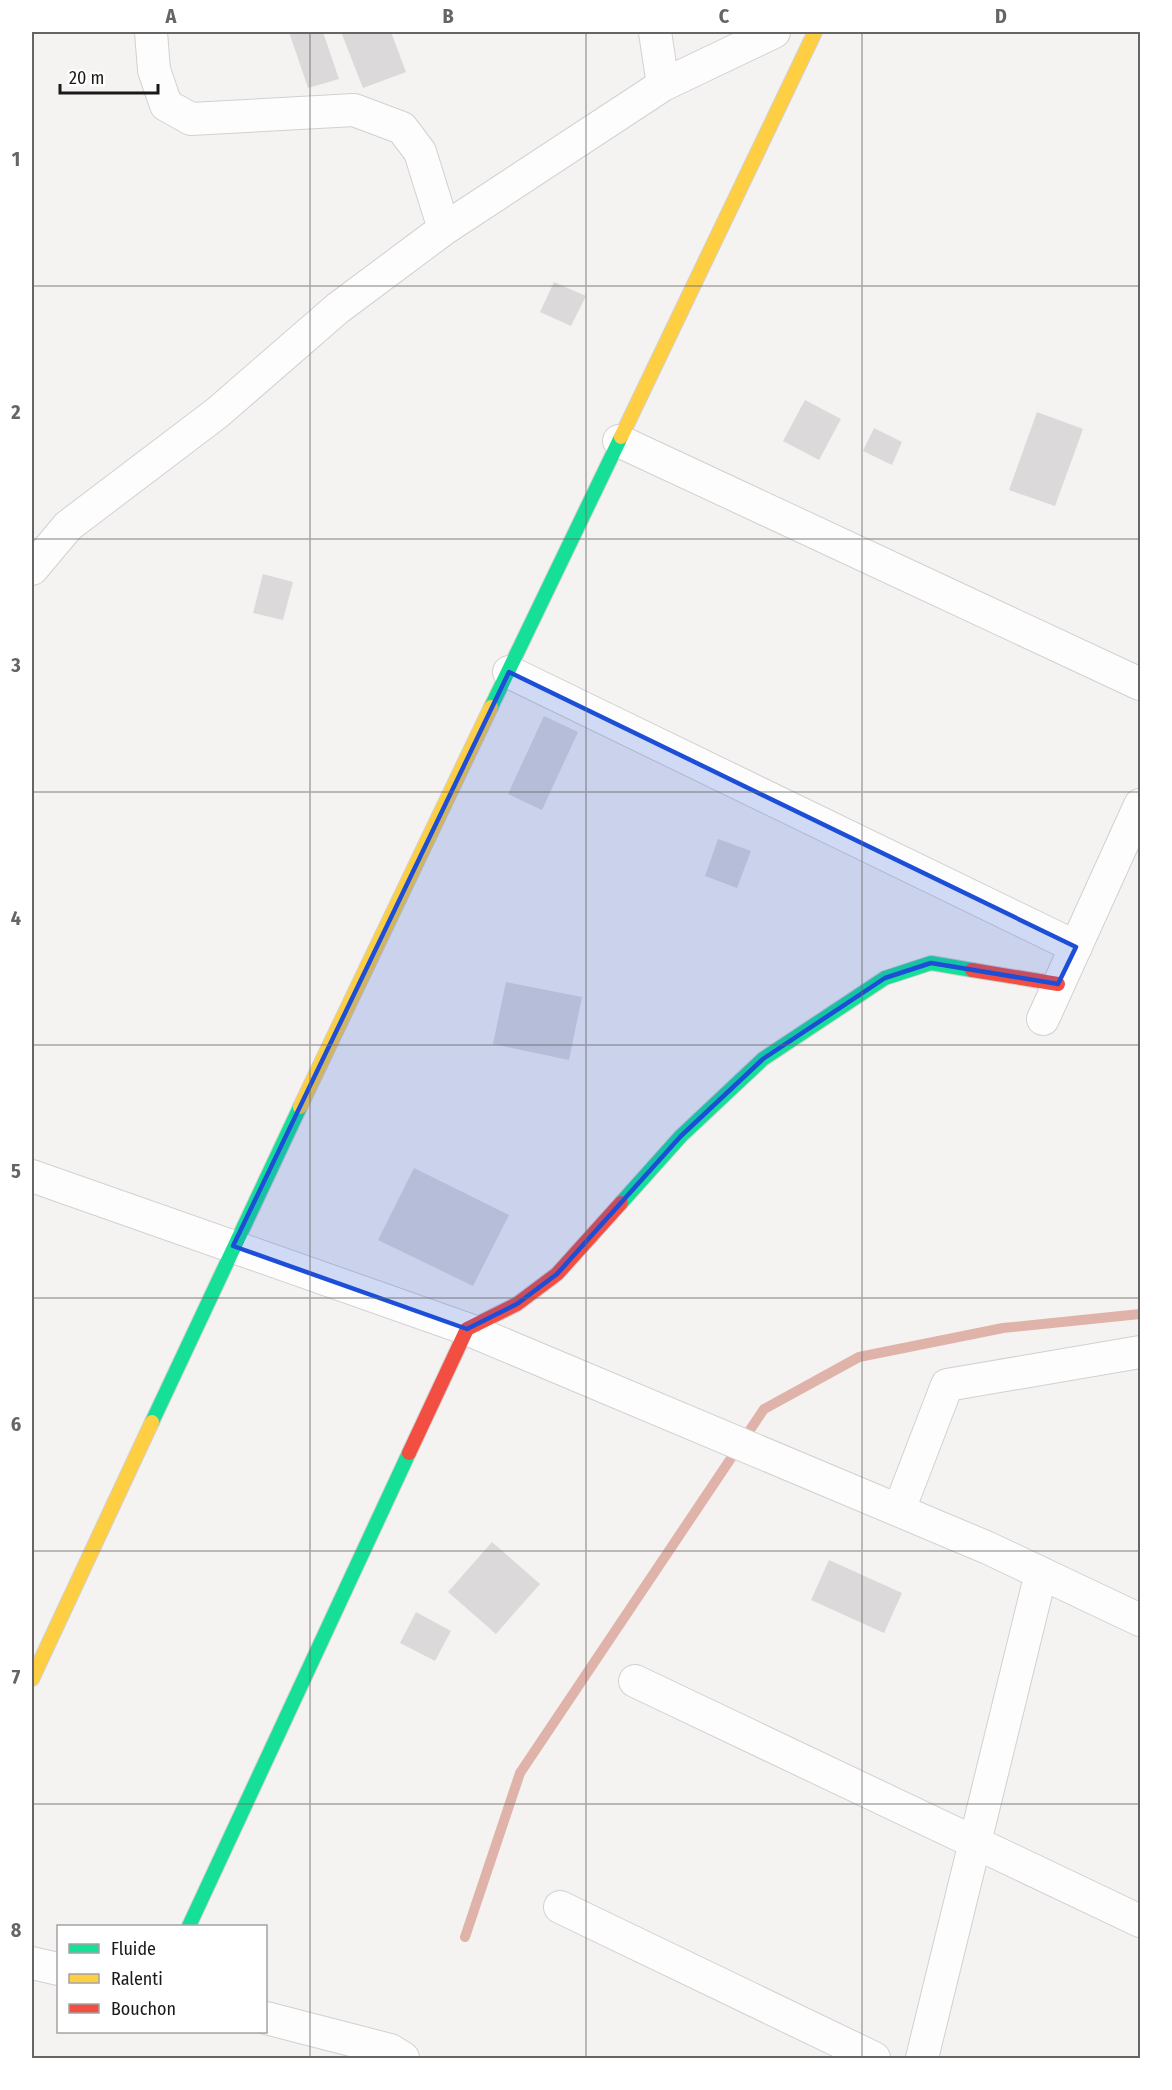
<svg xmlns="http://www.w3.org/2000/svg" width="1172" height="2090" font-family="'Fira Sans Condensed',sans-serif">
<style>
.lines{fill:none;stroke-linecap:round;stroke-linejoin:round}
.stream{stroke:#e0b3aa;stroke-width:10}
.building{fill:#dbd9d9}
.street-casing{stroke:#d2d0d0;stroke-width:34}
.fast-casing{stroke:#d2d0d0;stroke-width:16}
.slow-casing{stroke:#d2d0d0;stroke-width:16}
.jam-casing{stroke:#d2d0d0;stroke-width:16}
.street{stroke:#fefdfd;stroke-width:32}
.fast{stroke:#16e098;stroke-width:14}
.slow{stroke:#ffcf43;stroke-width:14}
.jam{stroke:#f24e42;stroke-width:14}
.marked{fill:#1d4ed8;fill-opacity:0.2;stroke:#1d4ed8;stroke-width:4.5;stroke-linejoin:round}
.grid{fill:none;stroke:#676564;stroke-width:1.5;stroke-opacity:0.55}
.neatline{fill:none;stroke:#676564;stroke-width:2}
.grid-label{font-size:20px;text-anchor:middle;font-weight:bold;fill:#676564}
</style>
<rect width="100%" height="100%" fill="#f5f3f2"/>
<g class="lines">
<path class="stream" d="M465,1937L520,1773L764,1409L859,1357L1003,1328L1140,1314"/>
</g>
<path class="building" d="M289,32H323L339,79L308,88Z
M341,32H391L406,72L363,88Z
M554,282L586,296L571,326L540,312Z
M805,400L841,419L819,460L783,441Z
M1037,412L1083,429L1055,506L1009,490Z
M874,428L902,442L892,465L863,451Z
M263,574L293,582L283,620L253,613Z
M544,716L578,732L542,810L508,794Z
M718,839L751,851L737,888L705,876Z
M506,982L582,997L569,1060L493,1044Z
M414,1168L509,1215L473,1286L378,1240Z
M492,1542L540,1584L496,1634L448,1592Z
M829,1560L902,1593L884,1633L811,1600Z
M416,1612L451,1631L435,1661L400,1643Z"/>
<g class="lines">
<g class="street-casing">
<path id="street" d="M151,32L154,70L166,105L191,119L354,110L402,128L420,152L444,229
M655,32L663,85
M619,441L1140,684
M32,569L68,526L217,413L338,308L444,229L663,85L774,32
M509,672L1076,947
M1043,1019L1140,805
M32,1176L467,1329L988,1548L1140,1620
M899,1510L947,1385L1140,1352
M635,1681L1140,1921
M560,1907L874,2058
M32,1963L58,1969
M266,2018L390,2050L403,2058
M922,2058L1041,1573"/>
</g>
<g class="fast-casing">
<path id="fast" d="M491,707L621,437
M621,1203L681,1136L763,1059L885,978L931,963L972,970
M152,1422L300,1107
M189,1926L409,1453"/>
</g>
<g class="slow-casing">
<path id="slow" d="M621,437L815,32
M300,1107L491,707
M32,1679L152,1422"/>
</g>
<g class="jam-casing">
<path id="jam" d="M972,970L1058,984
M409,1453L467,1329L517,1304L557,1274L621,1203"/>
</g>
<use href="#street" class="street"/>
<use href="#fast" class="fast"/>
<use href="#slow" class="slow"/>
<use href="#jam" class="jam"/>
</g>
<path class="marked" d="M509,672L1076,947L1058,984L931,963L885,978L763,1059L681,1136L557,1274L517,1304L467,1329L233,1246Z"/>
<path class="grid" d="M310,32V2058M586,32V2058M862,32V2058M32,286H1140M32,539H1140M32,792H1140M32,1045H1140M32,1298H1140M32,1551H1140M32,1804H1140"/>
<rect width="1172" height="2090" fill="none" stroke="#ffffff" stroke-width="66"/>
<rect x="57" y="1925" width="210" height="108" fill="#ffffff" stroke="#a3a3a3" stroke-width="1.5"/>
<rect x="69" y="1944" width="30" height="9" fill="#16e098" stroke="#a3a3a3" stroke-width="1.5"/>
<text x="111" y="1955" font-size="18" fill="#1a1818">Fluide</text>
<rect x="69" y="1974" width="30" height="9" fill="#ffcf43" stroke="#a3a3a3" stroke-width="1.5"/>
<text x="111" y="1985" font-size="18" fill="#1a1818">Ralenti</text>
<rect x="69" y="2004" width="30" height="9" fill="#f24e42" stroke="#a3a3a3" stroke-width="1.5"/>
<text x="111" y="2015" font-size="18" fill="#1a1818">Bouchon</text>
<path d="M60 84v9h98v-9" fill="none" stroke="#1a1818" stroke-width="3"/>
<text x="69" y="84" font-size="18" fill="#1a1818" stroke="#ffffff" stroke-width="4.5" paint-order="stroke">20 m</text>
<rect x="33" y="33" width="1106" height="2024" class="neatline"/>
<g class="grid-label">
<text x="171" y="23">A</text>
<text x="448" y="23">B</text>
<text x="724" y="23">C</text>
<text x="1001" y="23">D</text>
<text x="16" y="166">1</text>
<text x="16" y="419">2</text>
<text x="16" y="672">3</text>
<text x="16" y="925">4</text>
<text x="16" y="1178">5</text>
<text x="16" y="1431">6</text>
<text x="16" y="1684">7</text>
<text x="16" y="1937">8</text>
</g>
</svg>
